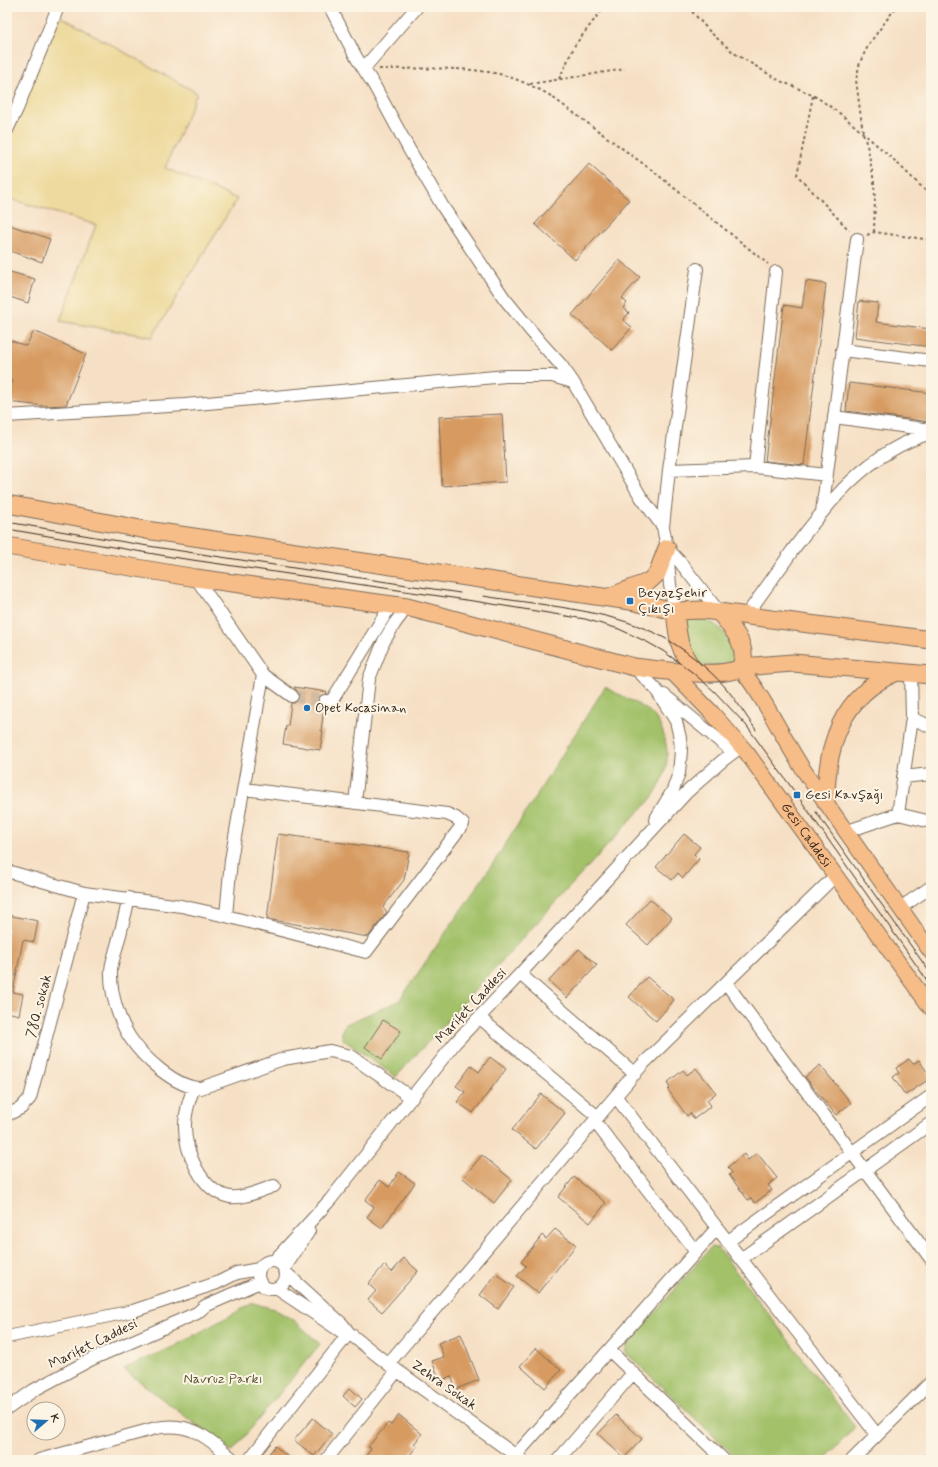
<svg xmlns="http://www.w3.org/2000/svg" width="938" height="1467" font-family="Mynerve,sans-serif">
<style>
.green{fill:#a2c169;stroke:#6e7644}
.sand{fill:#eeda9e;stroke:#94825e}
.building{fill:#d79b62}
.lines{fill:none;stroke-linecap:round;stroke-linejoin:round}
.minor-tunnel{stroke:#d1bca4;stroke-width:12;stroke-dasharray:12 6;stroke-linecap:butt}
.minor-casing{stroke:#7c6a58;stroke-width:14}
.major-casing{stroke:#7c6a58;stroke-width:17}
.highway-casing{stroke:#7c6a58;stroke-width:19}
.path{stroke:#7c6a58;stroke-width:2;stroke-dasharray:3 3;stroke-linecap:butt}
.minor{stroke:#fff;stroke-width:12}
.major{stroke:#f7bd88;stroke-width:15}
.highway{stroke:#f7bd88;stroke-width:17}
.tram{stroke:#3b2a1e;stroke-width:1}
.poi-dot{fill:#1f6fb2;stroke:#fcf5e5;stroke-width:1.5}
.labels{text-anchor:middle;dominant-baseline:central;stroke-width:4;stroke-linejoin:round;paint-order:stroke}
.poi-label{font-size:14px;fill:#3b2a1e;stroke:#fcf5e5;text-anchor:start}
.street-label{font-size:14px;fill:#3b2a1e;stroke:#fcf5e5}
.park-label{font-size:14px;fill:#5a5734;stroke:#fcf5e5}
</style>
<rect width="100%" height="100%" fill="#fcf5e5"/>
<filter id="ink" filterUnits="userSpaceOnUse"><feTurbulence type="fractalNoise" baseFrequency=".025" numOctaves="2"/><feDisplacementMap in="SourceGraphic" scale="8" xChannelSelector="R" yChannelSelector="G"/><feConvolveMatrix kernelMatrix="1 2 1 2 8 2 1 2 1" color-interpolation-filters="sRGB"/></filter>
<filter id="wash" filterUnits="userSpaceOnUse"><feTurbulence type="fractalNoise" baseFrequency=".012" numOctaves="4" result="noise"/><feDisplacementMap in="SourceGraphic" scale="16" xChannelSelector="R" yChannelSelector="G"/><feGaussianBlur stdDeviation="0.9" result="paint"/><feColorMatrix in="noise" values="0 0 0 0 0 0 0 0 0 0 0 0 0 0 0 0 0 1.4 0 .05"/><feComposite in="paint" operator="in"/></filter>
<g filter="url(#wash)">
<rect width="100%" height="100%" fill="#f6e0c5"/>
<path class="green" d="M692,618C710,619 724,627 731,644C734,651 736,655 733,662L701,667L692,663L684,624L686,621Z
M605,687C619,695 638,703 650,712C656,717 661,726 663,733C674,763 662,792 638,812L396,1077L345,1041C340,1036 341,1029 346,1024L399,1001L498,856Z
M711,1247L718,1248L855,1427L824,1460H739L625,1352L627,1345Z
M253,1303L274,1309L295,1321L320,1344L232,1452L123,1369L173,1347Z"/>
<path class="sand" d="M60,16L197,93L165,168L237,199L152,337L60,321L96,225L7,198V141Z"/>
<g id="blocks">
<path class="building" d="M589,164L629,200L575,260L535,224Z
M7,224L50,239L42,262L7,250Z
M619,260L640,277L622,298L627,303L623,308L629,313L623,320L632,327L612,350L572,315Z
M7,271L35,279L28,303L7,296Z
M806,281L826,284L804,465L765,461L784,305L802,308Z
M859,301L878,303L876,322L931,329V347L855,337Z
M34,331L86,354L66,405L44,406L7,402V393L13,381L7,378V339L26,346Z
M849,383L931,393V422L846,411Z
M502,414L506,482L442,486L439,417Z
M294,687L327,692L326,694L320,696L318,700L320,706L324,708L321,731H323L320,750L283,744L286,726H288L291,703H295L299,697V693Z
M278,834L409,852L404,880L383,907L387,912L368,937L267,919Z
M684,834L700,847L694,854L699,859L683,878L678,873L672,880L656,867Z
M650,899L672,918L648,945L626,925Z
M7,915L38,921L34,942L23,940L13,992L23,994L19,1015L7,1012Z
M579,949L597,965L567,998L549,981Z
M647,977L674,1000L656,1021L629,997Z
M383,1020L401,1031L382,1059L365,1047Z
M490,1057L506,1069L473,1113L457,1102L465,1092L456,1086L471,1066L479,1072Z
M909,1059L913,1064L919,1060L931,1078L905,1095L893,1077L899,1073L896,1068Z
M820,1065L851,1103L836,1115L805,1077Z
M696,1068L716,1093L707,1100L711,1106L694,1119L690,1113L687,1116L668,1090L670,1088L667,1083L683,1070L687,1075Z
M541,1094L565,1113L536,1149L512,1130Z
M757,1153L777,1178L768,1185L772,1190L755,1203L751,1198L748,1200L729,1175L732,1173L728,1167L744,1154L748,1160Z
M482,1155L512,1180L494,1203L463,1178Z
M399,1172L415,1183L382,1228L367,1217L374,1207L365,1200L380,1180L389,1187Z
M574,1177L606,1203L590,1223L558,1197Z
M555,1229L576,1245L538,1293L517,1276L526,1266L521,1262L542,1235L546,1239Z
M404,1258L418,1271L382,1312L368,1300L376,1291L368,1284L384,1265L392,1272Z
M496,1274L514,1287L498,1309L480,1295Z
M461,1334L479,1380L456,1389L451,1376L440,1381L432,1361L444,1357L438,1343Z
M536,1348L561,1370L545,1388L520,1366Z
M350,1388L362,1399L355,1407L343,1396Z
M399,1415L422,1434L414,1444L417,1446L406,1460H363L371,1449L368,1447L388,1423L391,1425Z
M616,1415L642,1439L624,1458L598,1434Z
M313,1418L332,1434L314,1456L294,1440Z
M275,1446L292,1460H264Z"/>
</g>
</g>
<g filter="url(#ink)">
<use href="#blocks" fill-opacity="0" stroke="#7c6a58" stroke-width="1"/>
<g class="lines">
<path class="minor-tunnel" d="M292,696L325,701"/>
<g class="minor-casing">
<path id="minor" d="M330,7L356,57L374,85L410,151L443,207L504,298L541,343L561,365L573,382L641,497L663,527
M364,68L417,7
M7,130L17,109L58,7
M776,272L755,467L827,475
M842,350L931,361
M7,416L185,405L506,376H552L573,382
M834,417L931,430
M669,470L755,467
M822,512L857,239
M667,548L680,562L719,612
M196,578L263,675L292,696
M675,611L670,585L667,548L663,527L669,470L697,269
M746,616C761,594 777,573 792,551C829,501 869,451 931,433
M634,667L655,688L676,721L680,738L681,751L679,773L673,790L655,820
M911,673L912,718L931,727
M664,695L733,752
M325,701L331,702L391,605
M903,777L931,774
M355,803L369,679L384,641L395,623L407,607
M898,814L912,718
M845,832L898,814L931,822
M7,871L84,893L181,906L226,916L231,860L263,675
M129,898C125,915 121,932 116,949C114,958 110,966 111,975C111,995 119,1020 129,1036C142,1057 176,1088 201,1088L283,1059L330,1051L351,1056L412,1098
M900,908L931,887
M226,916L366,952L463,824L456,818L447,814L244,789
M520,974L635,1074
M726,983L931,1259
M480,1018L598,1117
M194,1088C189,1099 186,1111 185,1123C184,1150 201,1192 230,1197C244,1199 261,1190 274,1186
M616,1097L877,1435
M7,1115L21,1108L30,1098L84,893
M595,1122L696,1252
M727,1242L931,1096
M741,1259L931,1123
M274,1261L330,1200L455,1043L520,974L687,792L722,761L742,746
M258 1275a14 14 0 1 1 28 0a14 14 0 1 1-28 0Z
M284,1269L309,1231
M286,1273L343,1325L349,1333L388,1364L522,1460
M276,1288L342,1332
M7,1337L133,1311L217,1283L237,1273L259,1269
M609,1350L724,1460
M388,1364L642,1065L836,875
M7,1409L34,1390L92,1359L197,1313L205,1306L260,1282
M516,1455L717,1228
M39,1460L156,1428C192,1421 209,1439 234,1460
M249,1460L349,1333
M326,1460L397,1371
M558,1460L633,1373
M852,1460L931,1382"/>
</g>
<g class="major-casing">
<g id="major">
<path d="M740,668C765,698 780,733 801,766C843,829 888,890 931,952"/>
<path id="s1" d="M671,671L712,713L747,753L931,1008"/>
</g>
</g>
<g class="highway-casing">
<path id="highway" d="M7,504L146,530L630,601L675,611L703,610L931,640
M7,546L196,578L407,607L634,667C660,670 718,679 740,668C751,647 731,627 719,612
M609,597L648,582L657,574L667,548
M675,611C678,638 678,649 695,672
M742,665L755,666L793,663L931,675
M826,802C826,746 841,695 897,672"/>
</g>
<path class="path" d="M688,7L711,33L734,53L780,81L793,86L818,98L842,115L893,159L931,196
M379,69C418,69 461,66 499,74C516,78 532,86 548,94L653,171L768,264
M559,79L575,45L604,7
M530,84L625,69
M813,96L797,175L849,230
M874,232L875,199L874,182L868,149L863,133L856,80L860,62L869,44L896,7
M867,235L874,232L931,240"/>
<use href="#minor" class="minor"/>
<use href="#major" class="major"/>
<use href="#highway" class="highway"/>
<path class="tram" d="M7,522L148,546L460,593
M7,529L172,557L480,602L585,619L619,629L647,642L663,651L692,672L714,691L746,725L797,795L931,986
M483,596C539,605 606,609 657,634C683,647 707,667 726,688C737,701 746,716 756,730
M816,812L931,974"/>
</g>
</g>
<g class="poi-dot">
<rect x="626" y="597" width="8" height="8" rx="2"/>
<circle cx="307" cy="708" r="4"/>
<rect x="793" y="791" width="8" height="8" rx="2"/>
</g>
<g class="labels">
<g class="poi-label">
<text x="638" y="593">Beyazşehir<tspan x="638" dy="16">Çıkışı</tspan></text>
<text x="315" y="708">Opet Kocasinan</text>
<text x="805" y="795">Gesi Kavşağı</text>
</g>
<g class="street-label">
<text stroke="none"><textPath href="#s1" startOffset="213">Gesi Caddesi</textPath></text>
<text transform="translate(39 1006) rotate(-75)">780. sokak</text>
<text transform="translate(471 1006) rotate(-47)">Marifet Caddesi</text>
<text transform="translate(93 1344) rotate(-26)">Marifet Caddesi</text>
<text transform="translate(444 1385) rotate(35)">Zehra Sokak</text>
</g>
<g class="park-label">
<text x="223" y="1379">Navruz Parkı</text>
</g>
</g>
<rect width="938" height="1467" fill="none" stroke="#fcf5e5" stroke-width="24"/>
<g transform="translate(46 1421) rotate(71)"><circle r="19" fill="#fcf5e5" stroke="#afa495"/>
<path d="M0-3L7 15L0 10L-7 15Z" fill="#1f6fb2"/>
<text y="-6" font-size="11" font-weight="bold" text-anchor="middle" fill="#3b2a1e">K</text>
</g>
</svg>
